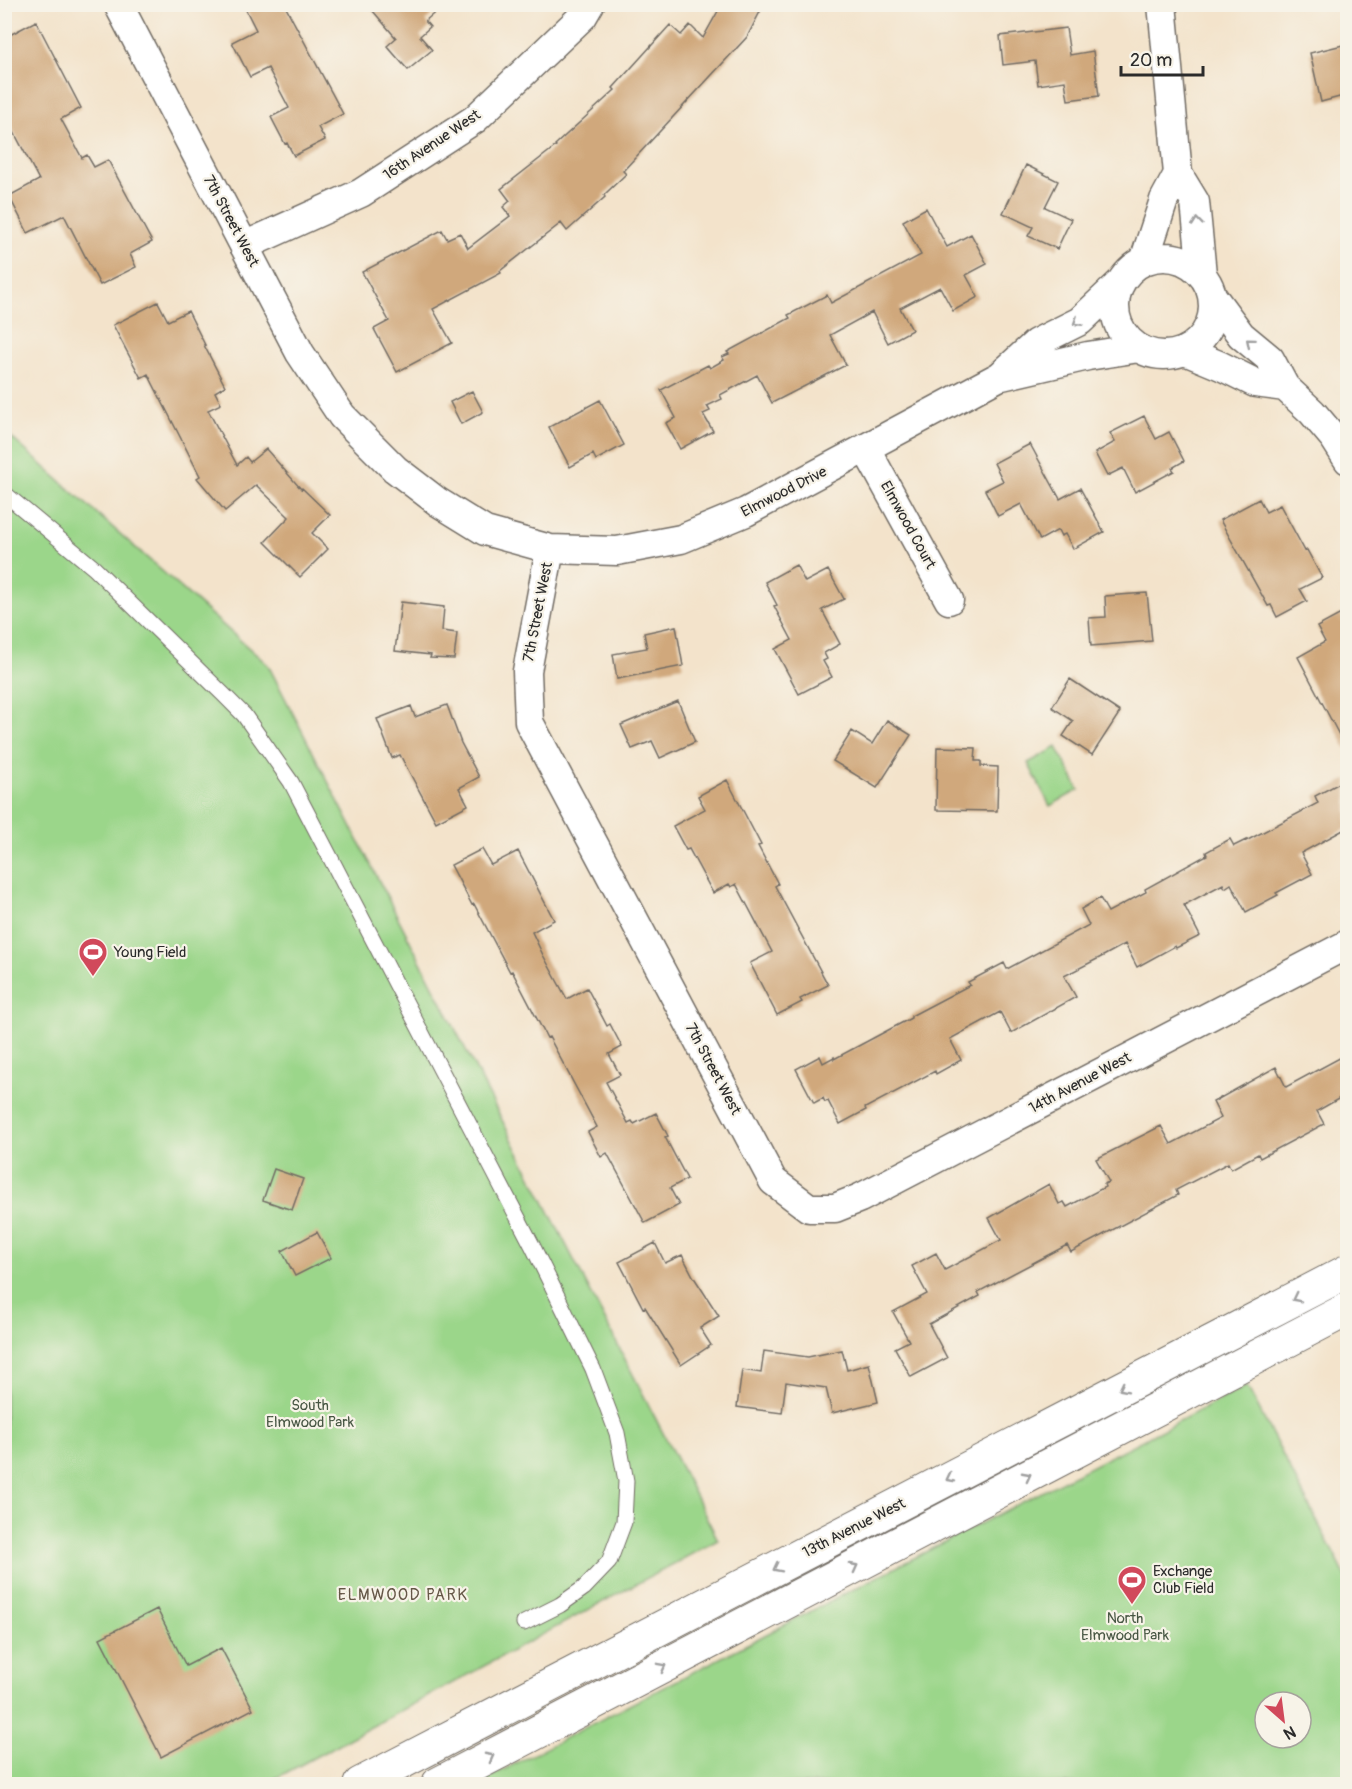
<svg xmlns="http://www.w3.org/2000/svg" width="1352" height="1789" font-family="Pangolin,sans-serif">
<style>
.green{fill:#9bd68a;stroke:#63805a;stroke-width:1.5;fill-rule:evenodd}
.building{fill:#d0a87c}
.lines{fill:none;stroke-linecap:round;stroke-linejoin:round}
.lane-casing{stroke:#716b63;stroke-width:17}
.street-casing{stroke:#716b63;stroke-width:31}
.secondary-casing{stroke:#716b63;stroke-width:35}
.lane{stroke:#fff;stroke-width:15}
.street{stroke:#fff;stroke-width:28}
.secondary{stroke:#fff;stroke-width:33}
.oneway{stroke:#a0a0a0}
.labels{text-anchor:middle;dominant-baseline:central;stroke-width:4.5;stroke-linejoin:round;paint-order:stroke}
.street-label{font-size:15px;fill:#2b2b2b;stroke:#f7f3e8}
.poi-label{font-size:15px;fill:#2b2b2b;stroke:#f7f3e8;text-anchor:start}
.park-label{font-size:15px;fill:#475643;stroke:#f7f3e8}
.neighbourhood-label{font-size:16px;letter-spacing:1.5px;fill:#655747;stroke:#f7f3e8}
</style>
<rect width="100%" height="100%" fill="#f7f3e8"/>
<filter id="ink" filterUnits="userSpaceOnUse"><feTurbulence type="fractalNoise" baseFrequency=".0167" numOctaves="2"/><feDisplacementMap in="SourceGraphic" scale="12" xChannelSelector="R" yChannelSelector="G"/><feConvolveMatrix kernelMatrix="1 2 1 2 8 2 1 2 1" color-interpolation-filters="sRGB"/></filter>
<filter id="wash" filterUnits="userSpaceOnUse"><feTurbulence type="fractalNoise" baseFrequency=".008" numOctaves="4" result="noise"/><feDisplacementMap in="SourceGraphic" scale="24" xChannelSelector="R" yChannelSelector="G"/><feGaussianBlur stdDeviation="1.35" result="paint"/><feColorMatrix in="noise" values="0 0 0 0 0 0 0 0 0 0 0 0 0 0 0 0 0 1.4 0 .05"/><feComposite in="paint" operator="in"/></filter>
<g filter="url(#wash)">
<rect width="100%" height="100%" fill="#f3e3cb"/>
<path class="green" d="M5,432L268,665L718,1540L265,1784H5Z
M1057,747L1079,790L1050,806L1028,763Z
M1247,1386L1347,1579V1784H476ZM1265,1702H1301V1738H1265Z"/>
<g id="blocks">
<path class="building" d="M243,4H284L343,114L318,127L325,140L294,156L287,143L285,144L271,117L289,108L268,68L250,77L232,42L256,30Z
M367,4H445L425,21L430,27L420,36L432,50L408,70L387,46L396,38Z
M722,4H764L747,37L623,171L626,174L604,195L605,197L567,231L561,223L500,271L501,273L433,309L452,343L397,372L374,329L389,321L362,272L442,230L447,239L460,233L468,248L510,216L503,207L510,201L501,189L556,146L555,145L615,90L613,88L670,25L681,35L690,25L703,38Z
M36,21L81,108L61,119L82,158L87,155L94,167L108,160L152,242L130,254L136,267L100,285L64,215L28,233L9,196L39,180L4,113V38Z
M1066,28L1070,55L1093,51L1099,96L1068,100L1065,81L1038,85L1035,61L1003,65L1000,36Z
M1347,44V95L1321,102L1310,53Z
M1026,165L1058,181L1045,207L1071,219L1057,249L1028,236L1033,227L1003,213Z
M926,208L947,247L971,234L987,264L966,275L978,297L953,311L940,287L900,308L912,330L888,343L872,312L830,335L846,365L772,403L757,375L720,395L722,399L707,406L710,411L703,414L713,431L680,449L666,423L676,418L661,390L708,365L710,368L724,360L722,357L729,354L727,352L790,318L788,315L827,295L831,303L921,255L903,221Z
M158,302L168,321L188,311L205,345H204L225,386L215,392L221,404L208,410L237,465L246,457L250,462L266,449L301,489L302,488L330,515L312,533L328,549L300,577L265,542L289,517L256,485L225,511L197,478L200,476L148,374L141,378L113,325Z
M472,391L483,412L461,424L450,402Z
M600,400L624,445L596,460L593,454L570,467L549,427Z
M1144,416L1156,439L1169,432L1184,461L1172,468L1174,471L1135,492L1123,468L1107,476L1095,453L1115,442L1110,433Z
M1030,444L1060,499L1080,488L1104,532L1073,549L1065,534L1061,536L1058,530L1040,540L1021,504L998,516L985,490L1003,481L994,463Z
M1259,499L1266,512L1280,505L1305,551L1307,550L1322,578L1300,589L1307,601L1277,617L1271,605L1268,606L1220,520Z
M796,565L805,582L828,570L844,599L822,610L840,644L824,653L827,659L823,661L832,677L799,694L775,649L792,640L774,606L777,605L765,582Z
M1147,593L1152,641L1091,646L1089,618L1106,617L1105,596Z
M401,602L444,607L442,631L457,633L454,659L430,658L431,655L395,651Z
M1341,614L1347,626V750L1298,657L1325,642L1317,627Z
M676,626L683,666L617,679L613,654L647,648L644,633Z
M1070,679L1120,712L1092,755L1063,736L1073,721L1052,707Z
M678,701L695,742L660,758L652,741L632,749L621,725Z
M447,705L461,743L479,777L459,788L468,805L436,822L400,755L392,758L377,719L411,706L415,717Z
M887,720L911,735L877,788L833,761L852,731L872,744Z
M937,747L976,748L975,761H981V766L998,767L997,811L936,810Z
M1347,779V828L1301,853L1312,874L1276,893L1278,895L1246,912L1231,884L1225,888L1223,884L1184,905L1200,936L1176,948L1175,946L1137,967L1125,944L1105,955L1064,976L1076,997L1011,1033L1000,1012L950,1039L961,1060L936,1074L935,1071L865,1108L866,1110L840,1124L828,1101L825,1102L823,1098L814,1103L796,1069L820,1056L823,1063L834,1057V1059L911,1018V1016L970,985L968,982L1004,963L1007,969L1089,925L1081,909L1100,898L1108,912L1146,892L1145,889L1207,855L1206,852L1230,839L1234,846L1246,840V841L1318,803L1315,796Z
M727,780L761,845L758,846L778,884L775,886L828,985L800,999L802,1002L777,1015L750,963L772,952L736,884L731,887L729,884L713,893L689,849L686,850L673,826L705,809L698,796Z
M482,849L491,865L518,851L554,920L532,932L543,955L567,999L587,988L607,1026L610,1024L622,1047L609,1054L620,1075L606,1082L628,1123L632,1121L634,1124L656,1113L668,1136L665,1137L687,1179L670,1188L679,1205L645,1223L607,1153L601,1157L588,1132L597,1127L549,1037L547,1038L512,971L510,972L474,904L472,905L451,865Z
M1347,1054V1094L1317,1111L1324,1124L1260,1158L1258,1154L1231,1169L1228,1163L1176,1190L1178,1195L1071,1252L1067,1245L978,1292L980,1296L929,1324L947,1358L911,1377L895,1348L909,1341L893,1312L927,1294L912,1266L936,1253L945,1270L1001,1240L989,1218L1049,1184L1059,1204L1064,1202L1067,1207L1105,1187L1104,1184L1109,1182L1096,1159L1161,1126L1171,1144L1221,1118L1213,1102L1276,1067L1286,1087Z
M274,1169L303,1179L292,1210L263,1200Z
M317,1232L331,1258L295,1276L282,1251Z
M655,1243L665,1263L682,1255L693,1276L719,1316L700,1328L711,1345L681,1365L645,1307L643,1308L619,1262Z
M842,1350L847,1370L869,1364L878,1402L832,1413L826,1388L786,1382L782,1413L737,1407L742,1370L761,1373L764,1351L808,1357Z
M157,1609L186,1666L221,1648L253,1709L161,1757L100,1638Z"/>
</g>
</g>
<g filter="url(#ink)">
<use href="#blocks" fill-opacity="0" stroke="#716b63" stroke-width="1.5"/>
<g class="lines">
<g class="lane-casing">
<path id="lane" d="M4,493L94,568L224,695L244,715L291,782L532,1245L593,1369L617,1433L626,1481L624,1522L609,1562L584,1588L560,1605L524,1623"/>
</g>
<g class="street-casing">
<path id="street" d="M118,4L300,353L342,416L395,469L438,502L485,531L550,549L617,551L681,539L746,512L1000,376L1036,343L1080,321L1120,283
M1162,4L1178,174L1195,202L1202,274
M244,246L361,193L475,119L583,16L590,4
M1115 306a49 49 0 1 1 98 0a49 49 0 1 1-98 0Z
M1144,261L1164,200L1178,174
M1213,297L1241,335L1270,359L1285,387L1312,412L1334,438L1348,460
M1185,351L1221,366L1255,383L1285,387
M1002,376L1088,356L1139,348
M866,449L949,600
M550,549L527,671L529,722L773,1181L809,1208H835L860,1198L1348,944"/>
</g>
<g class="secondary-casing">
<path id="secondary" d="M360,1784L1348,1271
M438,1784L1348,1309"/>
</g>
<use href="#lane" class="lane"/>
<use href="#street" class="street"/>
<use href="#secondary" class="secondary"/>
</g>
<defs><path id="oneway-chevron" d="M-2-3.5L2.5 0L-2 3.5" fill="none" stroke-width="1.6" stroke-linecap="round" stroke-linejoin="round" transform="scale(1.5)"/></defs>
<g class="oneway">
<use href="#oneway-chevron" transform="translate(1197 222) rotate(-96)"/>
<use href="#oneway-chevron" transform="translate(1077 322) rotate(147)"/>
<use href="#oneway-chevron" transform="translate(1250 342) rotate(-140)"/>
<use href="#oneway-chevron" transform="translate(1296 1298) rotate(153)"/>
<use href="#oneway-chevron" transform="translate(1123 1388) rotate(153)"/>
<use href="#oneway-chevron" transform="translate(1027 1476) rotate(-28)"/>
<use href="#oneway-chevron" transform="translate(950 1478) rotate(153)"/>
<use href="#oneway-chevron" transform="translate(854 1567) rotate(-28)"/>
<use href="#oneway-chevron" transform="translate(777 1568) rotate(153)"/>
<use href="#oneway-chevron" transform="translate(662 1667) rotate(-28)"/>
<use href="#oneway-chevron" transform="translate(490 1757) rotate(-28)"/>
</g>
</g>
<defs>
<g id="stadium-pin" transform="scale(1.5)"><path d="M0 17L-7.5 6A9.5 9.5 0 1 1 7.5 6Z" fill="#d1495b" stroke="#f7f3e8"/><path d="M0-5a6.5 5 0 1 0 0 10a6.5 5 0 1 0 0-10ZM-3.5-1.8h7v3.6h-7Z" fill="#fff"/></g>
</defs>
<g fill-rule="evenodd">
<use href="#stadium-pin" x="93" y="952"/>
<use href="#stadium-pin" x="1132" y="1580"/>
</g>
<g class="labels">
<g class="street-label">
<text transform="translate(432 145) rotate(-34)">16th Avenue West</text>
<text transform="translate(231 221) rotate(62)">7th Street West</text>
<text transform="translate(784 492) rotate(-27)">Elmwood Drive</text>
<text transform="translate(908 525) rotate(61)">Elmwood Court</text>
<text transform="translate(538 612) rotate(-79)">7th Street West</text>
<text transform="translate(713 1069) rotate(62)">7th Street West</text>
<text transform="translate(1080 1083) rotate(-28)">14th Avenue West</text>
<text transform="translate(854 1528) rotate(-27)">13th Avenue West</text>
</g>
<g class="poi-label">
<text x="114" y="952">Young Field</text>
<text x="1153" y="1571">Exchange<tspan x="1153" dy="17">Club Field</tspan></text>
</g>
<g class="park-label">
<text x="310" y="1405">South<tspan x="310" dy="17">Elmwood Park</tspan></text>
<text x="1125" y="1618">North<tspan x="1125" dy="17">Elmwood Park</tspan></text>
</g>
<g class="neighbourhood-label">
<text x="403" y="1595">ELMWOOD PARK</text>
</g>
</g>
<rect width="1352" height="1789" fill="none" stroke="#f7f3e8" stroke-width="24"/>
<g transform="translate(1283 1720) rotate(152)"><circle r="28" fill="#f7f3e8" stroke="#a5a39c" stroke-width="1.5"/>
<path d="M0-4.5L10 22L0 15L-10 22Z" fill="#d1495b"/>
<text y="-9" font-size="16" font-weight="bold" text-anchor="middle" fill="#2b2b2b">N</text>
</g>
<path d="M1121 66v9h82v-9" fill="none" stroke="#2b2b2b" stroke-width="3"/>
<text x="1130" y="66" font-size="18" fill="#2b2b2b" stroke="#f7f3e8" stroke-width="4.5" paint-order="stroke">20 m</text>
</svg>
